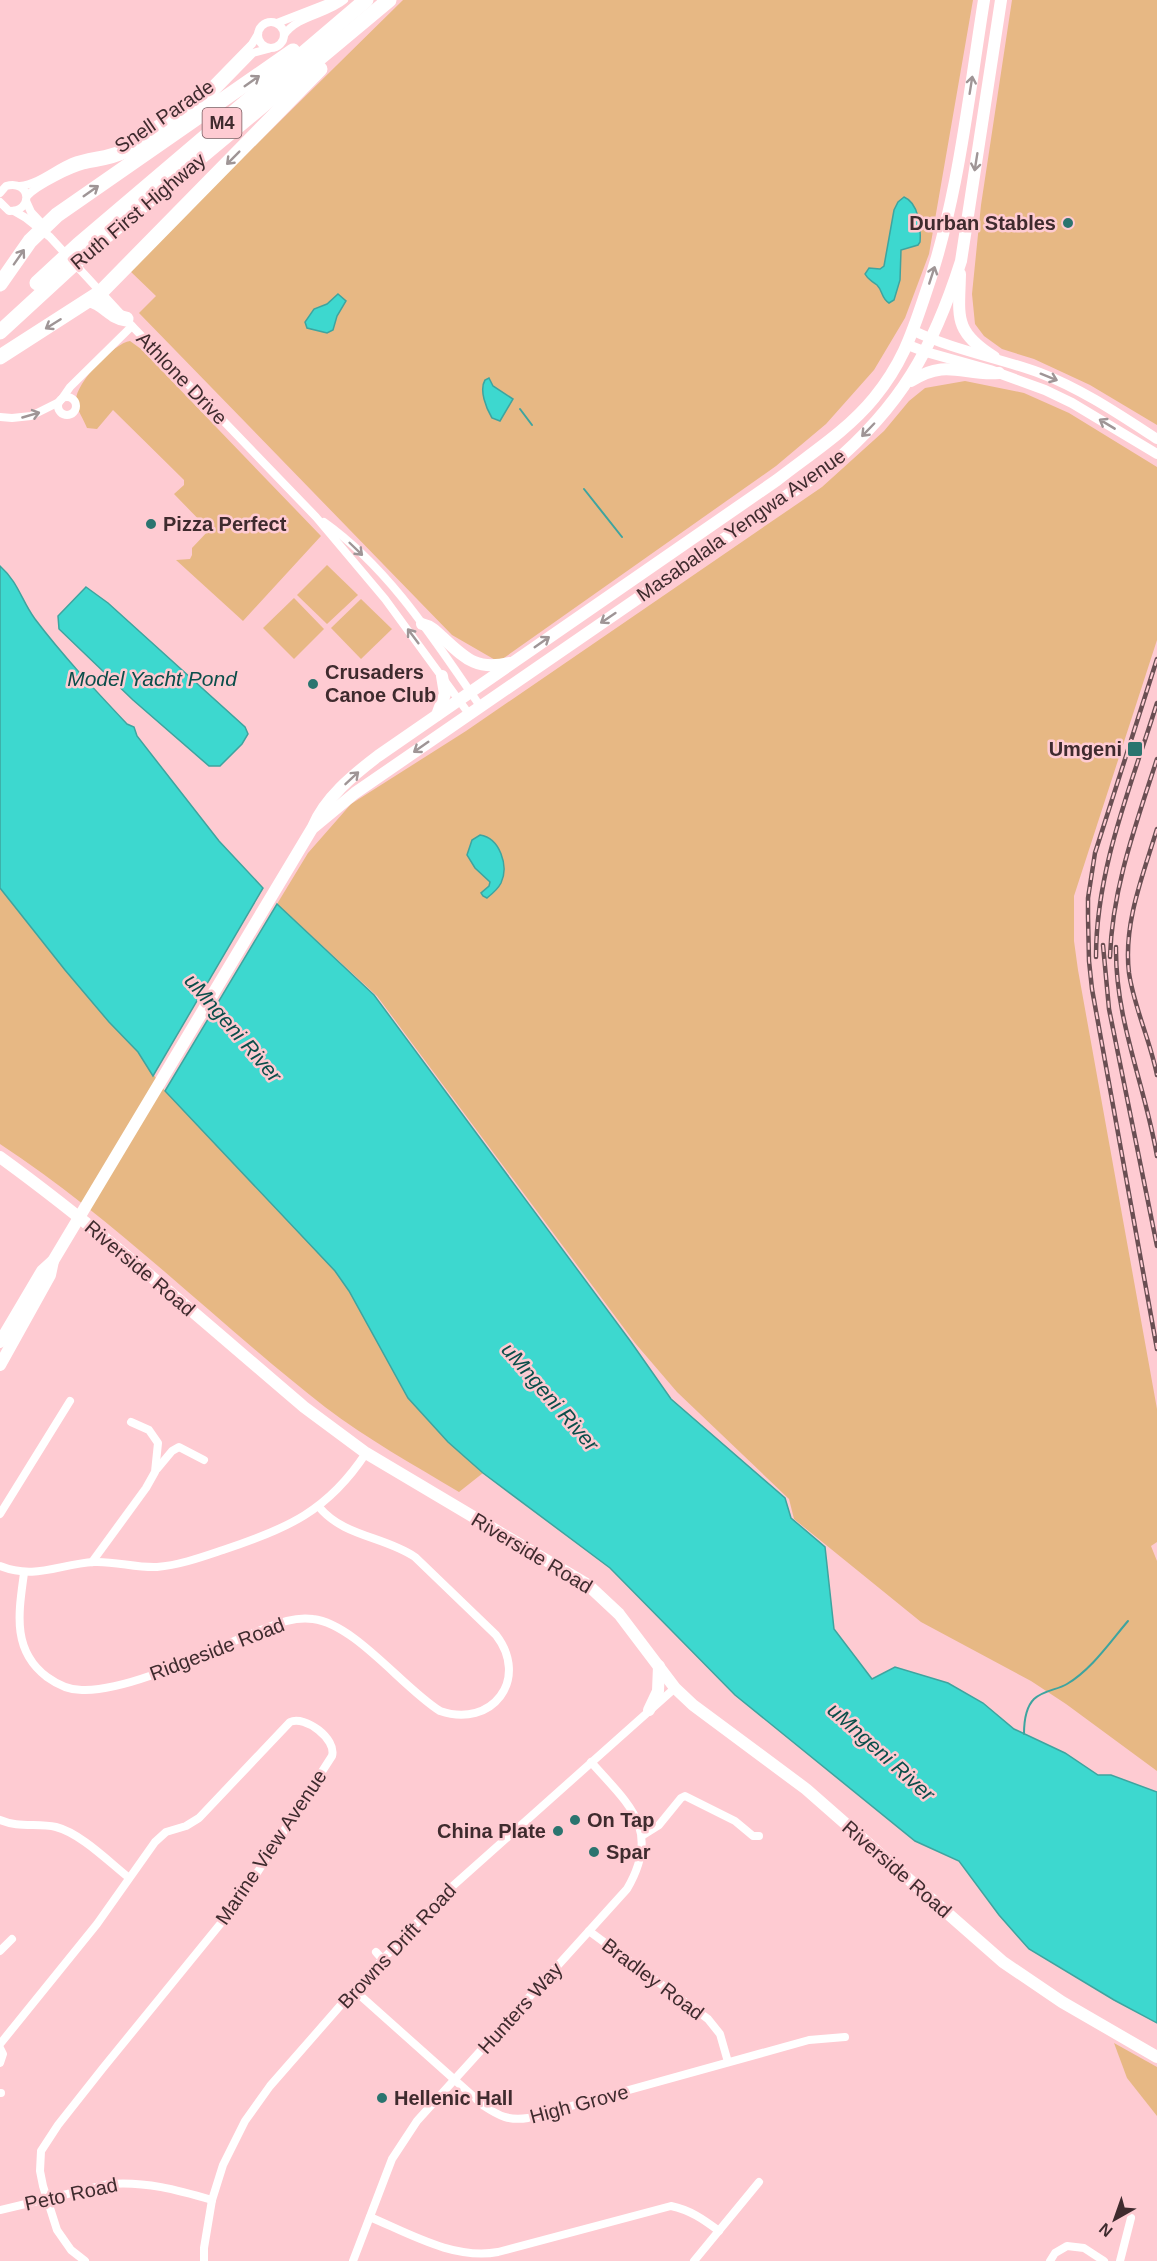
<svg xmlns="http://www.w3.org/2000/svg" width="1157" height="2261" viewBox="0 0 1157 2261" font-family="Arial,sans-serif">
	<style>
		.green { fill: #e7b884 }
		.water { fill: #3dd8cf; stroke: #3ea49f; stroke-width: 1.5 }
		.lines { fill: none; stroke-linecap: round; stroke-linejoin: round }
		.stream { stroke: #3ea49f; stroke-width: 2 }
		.minor { stroke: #fff; stroke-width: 8 }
		.tertiary { stroke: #fff; stroke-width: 10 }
		.secondary { stroke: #fff; stroke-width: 12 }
		.motorway { stroke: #fff; stroke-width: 15 }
		.rail-casing { stroke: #6a4f53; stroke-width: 4.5 }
		.rail { stroke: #fecbd2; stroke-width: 2; stroke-dasharray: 7; stroke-linecap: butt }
		.oneway { stroke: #9f9596 }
		.poi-dot { fill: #2b746f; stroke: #fecbd2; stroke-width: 2 }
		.labels { text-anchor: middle; stroke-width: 5; stroke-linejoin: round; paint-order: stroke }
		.shield { fill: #fecbd2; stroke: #785b5f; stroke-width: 1.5 }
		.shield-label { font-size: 18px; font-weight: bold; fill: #3f2b2e }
		.street-label { font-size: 20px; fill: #3f2b2e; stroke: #fecbd2 }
		.poi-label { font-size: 20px; font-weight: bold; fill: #3f2b2e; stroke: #fecbd2; text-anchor: start }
		.water-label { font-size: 21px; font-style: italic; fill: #0b4e4a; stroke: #fecbd2 }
	</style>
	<rect width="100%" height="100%" fill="#fecbd2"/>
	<g class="green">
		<path d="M 403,0 L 973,0 L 929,254 L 905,318 L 874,370 L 826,424 L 776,466 L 501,660 L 497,661 L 452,635 L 139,313 L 156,296 L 129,270 Z"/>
		<path d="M 1012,0 L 1157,0 L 1157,425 L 1090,385 L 1034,359 L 1002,349 L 984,336 L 975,324 L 972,294 L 981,205 Z"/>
		<path d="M 130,341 L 141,349 L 321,536 L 243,621 L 176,560 L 190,559 L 192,555 L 192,548 L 209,530 L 174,494 L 184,485 L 184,480 L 113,410 L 97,429 L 87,428 C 84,420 77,410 76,402 C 74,384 114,343 130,341 Z"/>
		<path d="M 965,381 L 1024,393 L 1069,413 L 1157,467 L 1157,640 L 1074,896 L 1074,941 L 1078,970 L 1157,1409 L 1157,1542 L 1151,1546 L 1157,1561 L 1157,1771 L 1066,1704 L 1031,1681 L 921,1622 L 794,1519 L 789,1499 L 677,1392 L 635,1343 L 377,996 L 277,904 L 308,853 L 351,804 L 466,731 L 822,487 L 884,431 L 909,401 L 925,388 Z"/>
		<path d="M 327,565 L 358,595 L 327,624 L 297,595 Z"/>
		<path d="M 294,598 L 324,629 L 294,659 L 263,628 Z"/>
		<path d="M 361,599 L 392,629 L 361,659 L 331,628 Z"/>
		<path d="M 0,888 L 65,970 L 109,1022 L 138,1052 L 165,1091 L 335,1271 L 349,1291 L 408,1398 L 448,1442 L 483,1473 L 459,1492 C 414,1465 367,1439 325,1407 C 216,1322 115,1219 0,1144 Z"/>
		<path d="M 1114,2043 L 1157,2067 L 1157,2116 L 1127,2078 Z"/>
	</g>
	<g class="water">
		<path d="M 904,197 C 919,203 921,228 920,242 L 918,245 L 901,250 L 900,280 L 894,300 L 889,303 C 881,298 883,291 877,285 C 871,280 868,280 865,274 L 869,268 L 880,269 L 884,266 L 894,210 L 898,202 Z"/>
		<path d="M 338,294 L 346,301 L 337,316 L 333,330 L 327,333 L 307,328 L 305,322 L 314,309 L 327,304 Z"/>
		<path d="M 489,378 L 493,386 L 513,399 L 500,421 L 492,418 C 486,408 479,390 485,380 Z"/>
		<path d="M 0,566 C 19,583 21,600 35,619 C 63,656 95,690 127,724 L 134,727 L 137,736 L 219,841 L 263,888 L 153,1076 L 138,1052 L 109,1022 L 65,970 L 0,888 Z"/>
		<path d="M 86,587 L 108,603 L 245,727 L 248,734 L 242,744 L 220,766 L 209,766 L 133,700 L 59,629 L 58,616 Z"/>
		<path d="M 480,835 C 500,838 509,866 501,883 C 498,889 492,894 487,898 L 483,896 L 481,893 L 489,886 L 490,882 L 475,868 L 467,855 L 472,840 Z"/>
		<path d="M 277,904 L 374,995 L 631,1342 L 671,1399 L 785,1498 L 791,1518 L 825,1547 L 834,1629 L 872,1679 L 895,1667 L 948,1683 L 983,1703 L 1014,1729 L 1065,1753 L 1098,1775 L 1111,1775 L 1157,1792 L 1157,2023 L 1114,2000 L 1029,1949 L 999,1915 L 959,1861 L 915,1841 L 735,1695 L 610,1568 L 483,1473 L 448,1442 L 408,1398 L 349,1291 L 335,1271 L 165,1091 Z"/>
	</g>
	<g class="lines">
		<g class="stream">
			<path d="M 520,409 L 532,425"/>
			<path d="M 584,489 L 622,537"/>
			<path d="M 1024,1734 C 1024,1723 1026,1707 1034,1699 C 1044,1690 1057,1690 1067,1684 C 1092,1669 1110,1642 1128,1621"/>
		</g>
		<g class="minor">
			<circle cx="271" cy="35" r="13"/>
			<path d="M 277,23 L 336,0"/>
			<path d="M 284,35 C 298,15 326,15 344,0"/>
			<path d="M 20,186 C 39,184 55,169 72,162 C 89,155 107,156 123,148 L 209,88 L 252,44 L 258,34"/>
			<path d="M 0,193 L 6,186 C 31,179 34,212 9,211 L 0,202"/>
			<path d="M 27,196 C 37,185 70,169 85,165 C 99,162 113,161 126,154 L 212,95 L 253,53 L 268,49"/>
			<path d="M 26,201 L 31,212 L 45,227"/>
			<path d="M 14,211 L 26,218 L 50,237 L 132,326 L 316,517 L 385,599 L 469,714"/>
			<circle cx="67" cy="406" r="9"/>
			<path d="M 61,400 L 70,387 L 132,326"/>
			<path d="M 0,417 L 12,418 L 31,416 L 59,402"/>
			<path d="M 324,522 C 390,569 435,641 480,706"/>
			<path d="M 157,1469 L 172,1451 L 179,1447 L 204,1460"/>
			<path d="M 0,1514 L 70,1401"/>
			<path d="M 92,1562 L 146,1488 L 155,1472 L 158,1443 L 149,1430 L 131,1422"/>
			<path d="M 0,1566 C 35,1580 59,1564 94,1562 C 115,1561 136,1568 157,1567 C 180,1565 202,1557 223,1550 C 287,1529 328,1511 366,1453"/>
			<path d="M 24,1573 C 19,1611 11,1650 47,1677 C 58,1685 71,1691 85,1690 C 136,1689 208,1651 256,1632 C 274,1625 293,1616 313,1619 C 355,1624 403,1688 440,1711 C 492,1729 530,1679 496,1635 L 415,1557 C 384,1536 344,1537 319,1507"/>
			<path d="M 0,1820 C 18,1828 37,1823 56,1827 C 80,1833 108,1861 128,1877"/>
			<path d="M 643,1835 L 659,1825 L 681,1798 L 685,1796 L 735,1821 L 753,1836 L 759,1836"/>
			<path d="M 589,1931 L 708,2019 L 720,2034 L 728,2062"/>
			<path d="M 0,1951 L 12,1939"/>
			<path d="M 376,1952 L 383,1960"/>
			<path d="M 354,1990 L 484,2106 C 499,2116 509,2121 528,2118 L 809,2040 L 845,2037"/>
			<path d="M 0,2044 L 97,1924 L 155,1842 L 166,1832 L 186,1826 L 199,1818 L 290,1722 C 305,1715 337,1739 332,1756 L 239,1901 L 103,2068 L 58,2125 L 41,2151 L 40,2171 L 43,2186 L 57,2230 L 71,2250 L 85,2261"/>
			<path d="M 0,2048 L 3,2054 L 0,2063"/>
			<path d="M 0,2093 L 1,2093"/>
			<path d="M 0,2210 L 109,2184 C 145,2181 178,2190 212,2200"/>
			<path d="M 370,2217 C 410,2234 454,2260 498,2252 L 671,2206 C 690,2210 703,2219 719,2231"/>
			<path d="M 204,2261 L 204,2248 L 212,2200 L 223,2165 L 245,2121 L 270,2086 L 354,1990 L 446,1892 L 675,1688"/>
			<path d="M 353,2261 L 392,2159 L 417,2121 L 627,1889 C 662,1829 629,1805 591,1762"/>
			<path d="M 694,2261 L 759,2182"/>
			<path d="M 1050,2261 L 1055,2253 L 1067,2246 L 1084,2248 L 1104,2261"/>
			<path d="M 1120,2261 L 1131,2218"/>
		</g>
		<g class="tertiary">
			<path d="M 914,331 C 953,350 999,358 1040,373 C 1082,389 1120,415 1157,439"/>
			<path d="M 908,345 L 926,352 L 990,370 L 1045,390 L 1072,403 L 1157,454"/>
		</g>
		<g class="secondary">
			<path d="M 960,274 C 959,317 953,331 994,357"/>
			<path d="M 911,381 C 947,358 963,376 999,373"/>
			<path d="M 422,624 C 431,626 436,631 442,637 C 465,658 476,671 509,663"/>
			<path d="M 437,715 L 445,694 L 442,676"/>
			<path d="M 314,827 L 355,793 L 830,466 C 901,406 933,349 961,261 L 1001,0"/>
			<path d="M 0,1157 C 106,1234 204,1322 304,1407 L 366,1453 L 588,1585 L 619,1614 L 675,1688 L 693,1705 L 806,1789 L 1003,1962 L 1062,2002 L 1157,2057"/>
			<path d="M 0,1342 L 42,1271 L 53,1261 L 313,827 C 325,798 353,775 378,756 L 777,480 C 810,454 847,431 874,398 C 901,365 911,337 924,298 C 958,202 968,100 984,0"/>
			<path d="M 0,1365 L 50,1275 L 53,1261"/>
			<path d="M 649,1710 L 658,1691 L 659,1666"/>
		</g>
		<g class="motorway">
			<path d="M 37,283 L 78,245 L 366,0"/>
			<path d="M 0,284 L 30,241 L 57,215 L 293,51"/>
			<path d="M 90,300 C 104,303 112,318 126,319"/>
			<path d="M 0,332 L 87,252 L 389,0"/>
			<path d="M 0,357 L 101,292 L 320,69"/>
		</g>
		<g class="rail-casing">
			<g id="rail">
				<path d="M 1157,659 L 1095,853 L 1088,898 L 1088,917 L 1089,961 L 1092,989 L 1157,1349"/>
				<path d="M 1157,829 C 1143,875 1123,924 1129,973 C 1134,1007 1150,1040 1157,1075"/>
				<path d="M 1103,945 L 1109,1009 L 1157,1246"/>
				<path d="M 1116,947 C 1115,1020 1145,1085 1157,1156"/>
				<path d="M 1096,957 C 1096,869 1131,786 1157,703"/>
				<path d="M 1110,957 C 1112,889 1136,824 1157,759"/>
			</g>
		</g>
		<use href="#rail" class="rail"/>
	</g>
	<defs><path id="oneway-shaft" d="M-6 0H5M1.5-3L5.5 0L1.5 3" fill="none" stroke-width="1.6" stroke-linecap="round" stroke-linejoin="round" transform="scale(1.5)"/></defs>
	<g class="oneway">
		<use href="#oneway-shaft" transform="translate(252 81) rotate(-35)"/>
		<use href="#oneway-shaft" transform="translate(971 85) rotate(-81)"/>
		<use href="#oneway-shaft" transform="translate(233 158) rotate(135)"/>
		<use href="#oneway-shaft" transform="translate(976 162) rotate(99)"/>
		<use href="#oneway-shaft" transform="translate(91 191) rotate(-35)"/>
		<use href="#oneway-shaft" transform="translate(19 257) rotate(-55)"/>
		<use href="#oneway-shaft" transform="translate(932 275) rotate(-72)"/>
		<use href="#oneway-shaft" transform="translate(53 324) rotate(148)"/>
		<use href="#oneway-shaft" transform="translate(1049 377) rotate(22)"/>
		<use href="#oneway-shaft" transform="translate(31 415) rotate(-16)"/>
		<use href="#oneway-shaft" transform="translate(1107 424) rotate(-149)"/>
		<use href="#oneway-shaft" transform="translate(868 430) rotate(134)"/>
		<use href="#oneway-shaft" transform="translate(356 549) rotate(44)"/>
		<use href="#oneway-shaft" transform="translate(608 618) rotate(146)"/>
		<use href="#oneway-shaft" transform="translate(413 636) rotate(-127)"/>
		<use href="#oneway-shaft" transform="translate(542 642) rotate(-35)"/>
		<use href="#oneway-shaft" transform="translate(421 747) rotate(145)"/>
		<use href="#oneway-shaft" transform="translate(352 778) rotate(-43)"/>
	</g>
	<g class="poi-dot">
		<circle cx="1068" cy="223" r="6"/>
		<circle cx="151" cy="524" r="6"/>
		<circle cx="313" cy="684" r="6"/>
		<rect x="1127" y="741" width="16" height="16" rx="3"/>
		<circle cx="575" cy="1820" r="6"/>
		<circle cx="558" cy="1831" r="6"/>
		<circle cx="594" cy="1852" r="6"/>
		<circle cx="382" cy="2098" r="6"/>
	</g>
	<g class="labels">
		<rect class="shield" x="202.5" y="108" width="39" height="30" rx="4.5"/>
		<g class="shield-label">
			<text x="222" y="129">M4</text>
		</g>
		<g class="street-label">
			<text transform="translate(164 116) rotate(-34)" y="7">Snell Parade</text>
			<text transform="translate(138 211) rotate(-40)" y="7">Ruth First Highway</text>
			<text transform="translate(182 378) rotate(46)" y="7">Athlone Drive</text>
			<text transform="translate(741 525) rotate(-35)" y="7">Masabalala Yengwa Avenue</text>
			<text transform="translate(140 1268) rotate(40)" y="7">Riverside Road</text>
			<text transform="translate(532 1553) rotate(31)" y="7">Riverside Road</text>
			<text transform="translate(217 1649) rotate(-21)" y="7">Ridgeside Road</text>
			<text transform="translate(271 1847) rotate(-56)" y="7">Marine View Avenue</text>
			<text transform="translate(897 1869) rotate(41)" y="7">Riverside Road</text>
			<text transform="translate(397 1946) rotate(-47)" y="7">Browns Drift Road</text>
			<text transform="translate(653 1979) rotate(37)" y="7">Bradley Road</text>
			<text transform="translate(520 2008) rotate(-48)" y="7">Hunters Way</text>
			<text transform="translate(579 2104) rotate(-15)" y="7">High Grove</text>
			<text transform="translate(71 2194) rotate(-12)" y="7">Peto Road</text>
		</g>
		<g class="poi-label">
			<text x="1056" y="230" text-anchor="end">Durban Stables</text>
			<text x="163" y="531">Pizza Perfect</text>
			<text x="325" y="679">Crusaders<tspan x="325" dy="23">Canoe Club</tspan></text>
			<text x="1122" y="756" text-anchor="end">Umgeni</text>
			<text x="587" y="1827">On Tap</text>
			<text x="546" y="1838" text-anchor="end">China Plate</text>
			<text x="606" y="1859">Spar</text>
			<text x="394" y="2105">Hellenic Hall</text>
		</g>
		<g class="water-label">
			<text x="152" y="686">Model Yacht Pond</text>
			<text transform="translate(233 1028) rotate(49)" y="7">uMngeni River</text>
			<text transform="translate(550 1397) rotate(49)" y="7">uMngeni River</text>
			<text transform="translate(881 1752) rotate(42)" y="7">uMngeni River</text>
		</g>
	</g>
	<g transform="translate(1115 2219) rotate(220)" stroke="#fecbd2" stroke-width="4.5" paint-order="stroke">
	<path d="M0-4.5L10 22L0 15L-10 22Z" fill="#3f2b2e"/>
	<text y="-9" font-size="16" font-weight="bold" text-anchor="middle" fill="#3f2b2e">N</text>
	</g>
</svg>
